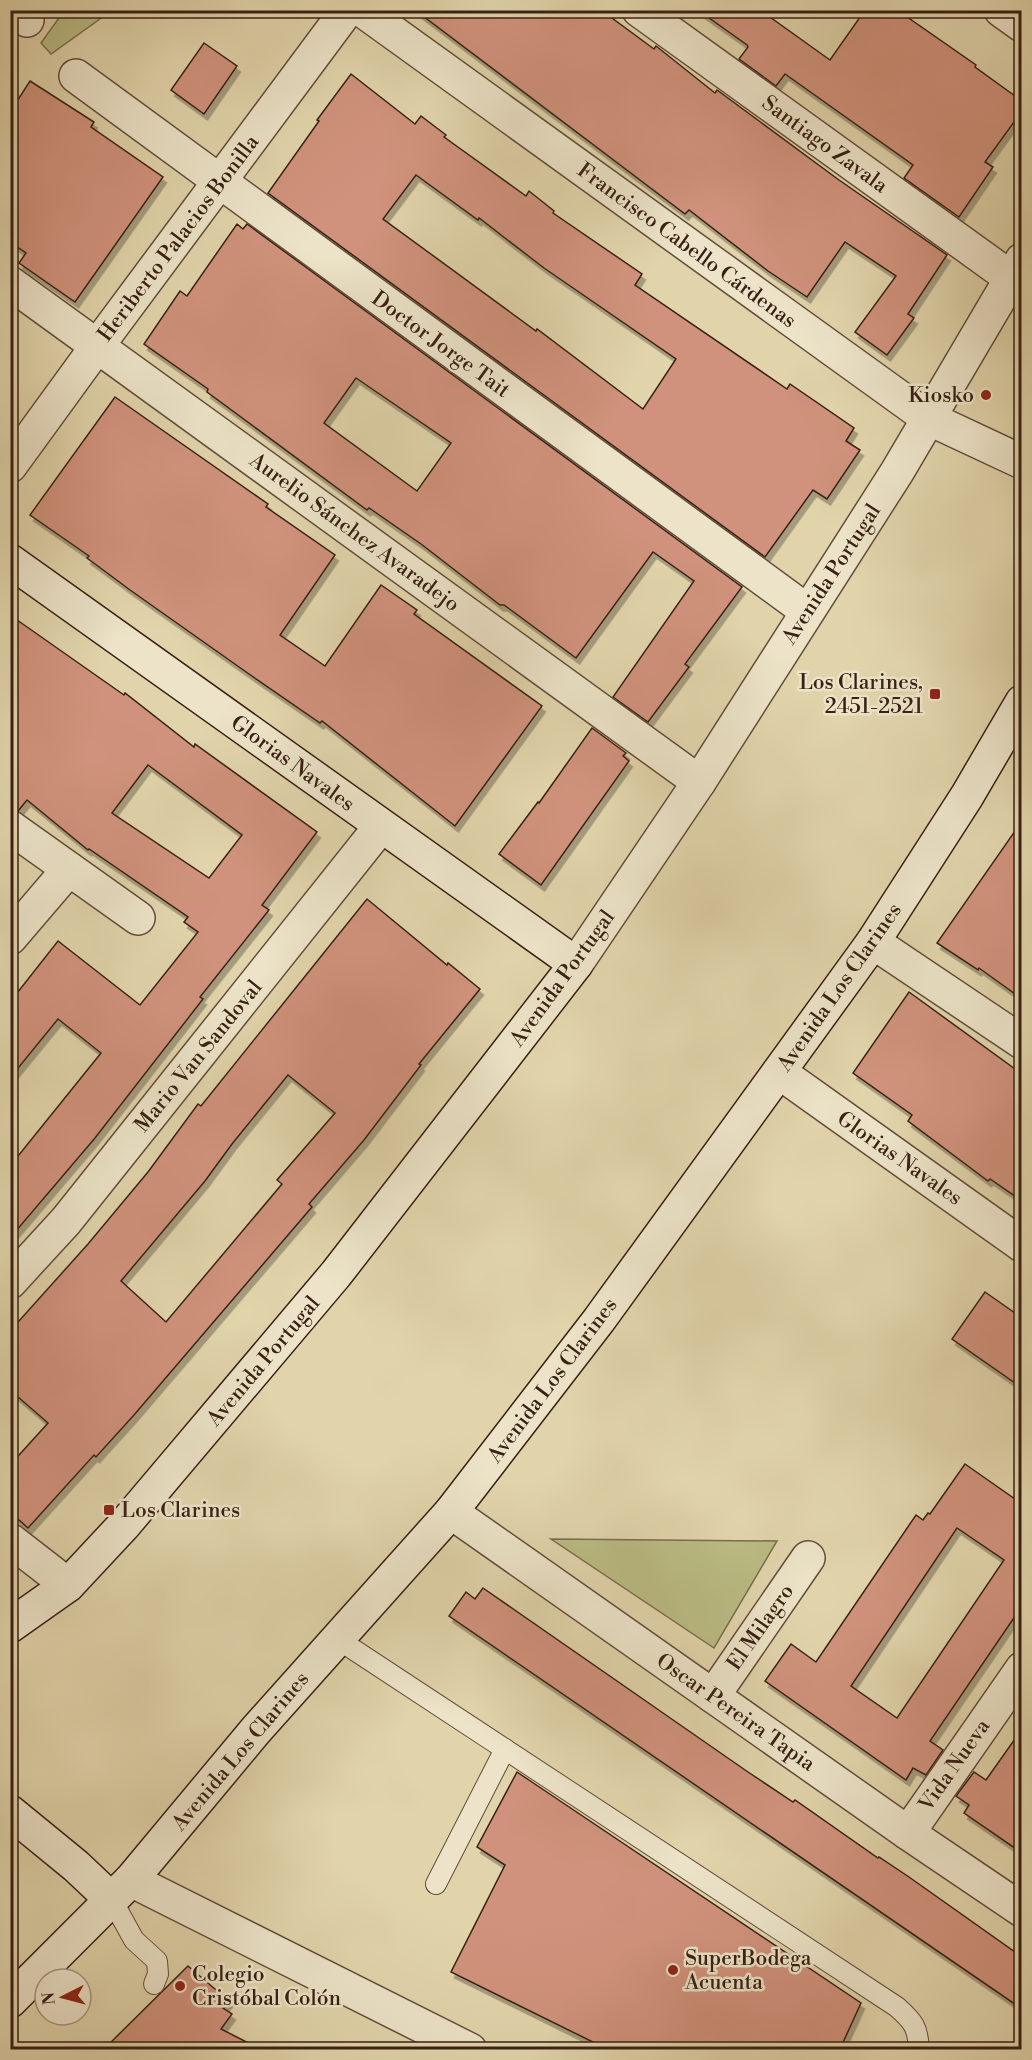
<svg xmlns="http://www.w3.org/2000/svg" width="1032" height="2060" viewBox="0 0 1032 2060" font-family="'Libre Bodoni',serif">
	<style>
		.green { fill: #babb84; stroke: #796e4c; stroke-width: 1.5 }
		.building { fill: #d0927b; stroke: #382014; stroke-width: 1.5; fill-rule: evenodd; filter: url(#shadow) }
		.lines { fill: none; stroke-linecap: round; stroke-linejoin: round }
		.lane-casing { stroke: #624d3a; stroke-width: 22 }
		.street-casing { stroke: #624d3a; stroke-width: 36 }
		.secondary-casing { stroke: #382014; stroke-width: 36 }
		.lane { stroke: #ece3c8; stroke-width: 20 }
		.street { stroke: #ece3c8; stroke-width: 33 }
		.secondary { stroke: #ece3c8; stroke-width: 33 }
		.poi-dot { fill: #8f2418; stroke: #ece3c8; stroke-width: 2 }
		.labels { text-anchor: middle; stroke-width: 5; stroke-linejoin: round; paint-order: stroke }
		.street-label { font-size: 21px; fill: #382014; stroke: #ece3c8 }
		.poi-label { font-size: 21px; fill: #382014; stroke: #ece3c8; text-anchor: start }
	</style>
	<defs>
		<filter id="shadow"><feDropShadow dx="3.5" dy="6" stdDeviation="0" flood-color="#0004"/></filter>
	</defs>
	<rect width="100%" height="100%" fill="#e1d4ab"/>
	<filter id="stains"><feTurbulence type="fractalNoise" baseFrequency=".00333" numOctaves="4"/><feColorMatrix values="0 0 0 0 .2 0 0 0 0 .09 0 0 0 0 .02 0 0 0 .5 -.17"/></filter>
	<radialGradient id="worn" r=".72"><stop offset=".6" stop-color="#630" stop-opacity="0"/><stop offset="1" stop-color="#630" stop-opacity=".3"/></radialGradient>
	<g class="green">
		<path d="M 48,11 L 111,11 L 51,54 L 41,43 L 59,18 Z"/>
		<path d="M 551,1539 L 777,1541 L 714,1648 Z"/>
	</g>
	<g class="building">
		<path d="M 415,10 L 601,10 L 654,49 L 656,46 L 715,93 L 717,90 L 839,180 L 947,255 L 908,314 L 914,318 L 887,355 L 855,332 L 896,276 L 845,242 L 807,297 L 768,271 L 689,210 L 685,214 Z"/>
		<path d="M 698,10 L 760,10 L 830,60 L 865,10 L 897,10 L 976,65 L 975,67 L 1022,101 L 1022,111 L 985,162 L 993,167 L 959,217 L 904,178 L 913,165 L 785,74 L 776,86 L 739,59 L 748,47 L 747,45 Z"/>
		<path d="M 204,43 L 237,66 L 204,114 L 171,90 Z"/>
		<path d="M 351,74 L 415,124 L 421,116 L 446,135 L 444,137 L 526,196 L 529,191 L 554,211 L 553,213 L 642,274 L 635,285 L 787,389 L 790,384 L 854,428 L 846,441 L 860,450 L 827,499 L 813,490 L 765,557 L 268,193 L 319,121 L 317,120 ZM 416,175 L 478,220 L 479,218 L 544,268 L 676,359 L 643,409 L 537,329 L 536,331 L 383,219 Z"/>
		<path d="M 30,81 L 94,122 L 91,127 L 163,177 L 75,302 L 19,263 L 26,253 L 10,242 L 10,112 Z"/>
		<path d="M 237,224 L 243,229 L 247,224 L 742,587 L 685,664 L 689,667 L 648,722 L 613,697 L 694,581 L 653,552 L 576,658 L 504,605 L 500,605 L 421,544 L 369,508 L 367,510 L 207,392 L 208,389 L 144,344 L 180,291 L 187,296 ZM 356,378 L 451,443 L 417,491 L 324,423 Z"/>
		<path d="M 115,397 L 268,504 L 266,507 L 335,555 L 280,635 L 325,666 L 381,585 L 417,610 L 414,614 L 542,706 L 455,826 L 322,721 L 320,723 L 249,674 L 130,590 L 87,558 L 89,556 L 30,515 Z"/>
		<path d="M 10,615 L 124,695 L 125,693 L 194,747 L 195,744 L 317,832 L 262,905 L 269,910 L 200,997 L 203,999 L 95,1138 L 10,1238 L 10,1166 L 101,1053 L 58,1019 L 10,1078 L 10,1002 L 58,941 L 140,1005 L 198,932 L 184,922 L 188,917 L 89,849 L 88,850 L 27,800 L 18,811 L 10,808 ZM 148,765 L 242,835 L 209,878 L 112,813 Z"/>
		<path d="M 592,728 L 626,753 L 623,756 L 629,761 L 541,885 L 499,854 L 538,802 L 539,803 Z"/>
		<path d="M 1022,821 L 1022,999 L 979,968 L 978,970 L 937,943 Z"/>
		<path d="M 367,899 L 447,965 L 448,963 L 480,989 L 419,1064 L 421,1065 L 364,1140 L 309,1204 L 312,1207 L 134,1415 L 96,1457 L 94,1455 L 28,1528 L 10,1512 L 10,1465 L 48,1423 L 10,1390 L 10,1331 L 88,1244 L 148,1172 L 198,1104 L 201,1106 ZM 288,1075 L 335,1113 L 277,1180 L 282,1184 L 166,1322 L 121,1281 L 205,1181 L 232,1144 Z"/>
		<path d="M 909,992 L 1022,1074 L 1022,1201 L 990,1179 L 988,1181 L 908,1121 L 912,1115 L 853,1073 Z"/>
		<path d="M 985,1292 L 1022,1318 L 1022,1388 L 952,1339 Z"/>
		<path d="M 965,1464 L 1022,1504 L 1022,1606 L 930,1741 L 943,1750 L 926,1775 L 913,1768 L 906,1780 L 765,1681 L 791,1644 L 816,1662 L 916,1515 L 923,1520 L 928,1513 L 930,1514 ZM 957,1528 L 1004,1560 L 897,1718 L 851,1686 Z"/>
		<path d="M 483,1588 L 748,1772 L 793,1802 L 795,1800 L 878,1858 L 879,1857 L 909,1877 L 1022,1957 L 1022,2009 L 449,1616 L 466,1592 L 475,1599 Z"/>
		<path d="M 1022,1729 L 1022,1853 L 964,1813 L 969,1805 L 956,1796 L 974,1772 L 986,1780 Z"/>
		<path d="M 517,1772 L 861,2003 L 840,2049 L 607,2049 L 451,1972 L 505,1865 L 477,1847 Z"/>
		<path d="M 188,1966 L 229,2001 L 223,2008 L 232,2014 L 221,2029 L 260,2049 L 104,2049 Z"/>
	</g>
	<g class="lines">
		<g class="lane-casing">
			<g id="lane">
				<path d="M 336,1638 L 897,2007 C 913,2021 918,2027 919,2050"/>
				<path d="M 436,1884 L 505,1749"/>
				<path d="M 112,1900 L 134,1940 L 157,1961 L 158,1974 L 154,1984"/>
			</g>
		</g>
		<g class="street-casing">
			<g id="street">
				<path d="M 12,10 L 27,20"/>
				<path d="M 362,10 L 928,418 L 1022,462"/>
				<path d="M 639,10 L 1011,278"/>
				<path d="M 1001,10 L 1022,25"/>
				<path d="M 76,76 L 807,611"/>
				<path d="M 10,283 L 699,782"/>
				<path d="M 10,466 L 98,345 L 347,10"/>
				<path d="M 10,827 L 138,918"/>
				<path d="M 10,938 L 69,869"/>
				<path d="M 873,942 L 1022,1042"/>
				<path d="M 576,964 L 699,782 L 897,472 L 1022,260"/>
				<path d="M 779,1072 L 1022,1245"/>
				<path d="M 10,1282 L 66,1221 L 381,826"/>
				<path d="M 451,1512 L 908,1833 L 1022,1910"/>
				<path d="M 10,1540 L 68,1585"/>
				<path d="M 713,1696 L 808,1558"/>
				<path d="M 908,1833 L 1022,1669"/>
				<path d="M 131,1880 L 470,2050"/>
			</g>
		</g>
		<g class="secondary-casing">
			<g id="secondary">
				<path d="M 10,561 L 576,964 L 336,1274 L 124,1525 L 68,1585 L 10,1626"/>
				<path d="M 10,1812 L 76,1866 L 112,1900"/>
				<path d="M 10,2001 L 131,1880 L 256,1730 L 451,1512 L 599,1320 L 873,942 L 967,796 L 1022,702"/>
			</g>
		</g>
		<use href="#lane" class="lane"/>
		<use href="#street" class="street"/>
		<use href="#secondary" class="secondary"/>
	</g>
	<g class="poi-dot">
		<circle cx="986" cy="395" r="6"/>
		<rect x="929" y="688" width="12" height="12" rx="3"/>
		<rect x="103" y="1504" width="12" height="12" rx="3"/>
		<circle cx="673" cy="1970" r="6"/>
		<circle cx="180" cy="1986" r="6"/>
	</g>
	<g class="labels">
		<g class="street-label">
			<text transform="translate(825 144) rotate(36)" y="7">Santiago Zavala</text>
			<text transform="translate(178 238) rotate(-53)" y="7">Heriberto Palacios Bonilla</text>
			<text transform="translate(687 245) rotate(36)" y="7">Francisco Cabello Cárdenas</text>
			<text transform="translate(441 344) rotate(36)" y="7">Doctor Jorge Tait</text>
			<text transform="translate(355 532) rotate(36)" y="7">Aurelio Sánchez Avaradejo</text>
			<text transform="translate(831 574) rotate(-57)" y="7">Avenida Portugal</text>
			<text transform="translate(293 763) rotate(36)" y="7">Glorias Navales</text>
			<text transform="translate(562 978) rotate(-54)" y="7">Avenida Portugal</text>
			<text transform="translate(839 987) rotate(-55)" y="7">Avenida Los Clarines</text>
			<text transform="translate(198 1056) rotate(-51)" y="7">Mario Van Sandoval</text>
			<text transform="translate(900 1158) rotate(35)" y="7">Glorias Navales</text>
			<text transform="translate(263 1361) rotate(-50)" y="7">Avenida Portugal</text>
			<text transform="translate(552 1380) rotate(-53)" y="7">Avenida Los Clarines</text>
			<text transform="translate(760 1627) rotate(-55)" y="7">El Milagro</text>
			<text transform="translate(736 1712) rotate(35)" y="7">Oscar Pereira Tapia</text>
			<text transform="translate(240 1751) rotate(-50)" y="7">Avenida Los Clarines</text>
			<text transform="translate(954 1765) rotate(-55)" y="7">Vida Nueva</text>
		</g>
		<g class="poi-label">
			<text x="974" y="402" text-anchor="end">Kiosko</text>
			<text x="923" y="689" text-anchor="end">Los Clarines,<tspan x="923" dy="24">2451-2521</tspan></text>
			<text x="121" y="1517">Los Clarines</text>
			<text x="685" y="1965">SuperBodega<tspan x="685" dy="24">Acuenta</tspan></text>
			<text x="192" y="1981">Colegio<tspan x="192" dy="24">Cristóbal Colón</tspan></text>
		</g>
	</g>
	<rect width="1032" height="2060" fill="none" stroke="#e1d4ab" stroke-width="36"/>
	<rect x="12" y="12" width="1008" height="2036" fill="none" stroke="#382014" stroke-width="3"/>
	<rect x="18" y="18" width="996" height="2024" fill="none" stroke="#382014" stroke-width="1.5"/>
	<g transform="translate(63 1997) rotate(264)"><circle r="28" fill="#ece3c8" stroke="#a49580" stroke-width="1.5"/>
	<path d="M0-4.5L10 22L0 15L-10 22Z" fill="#8f2418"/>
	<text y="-9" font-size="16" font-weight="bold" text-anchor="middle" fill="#382014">N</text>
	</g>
	<rect width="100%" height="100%" filter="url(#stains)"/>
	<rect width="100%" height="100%" fill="url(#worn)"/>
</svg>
